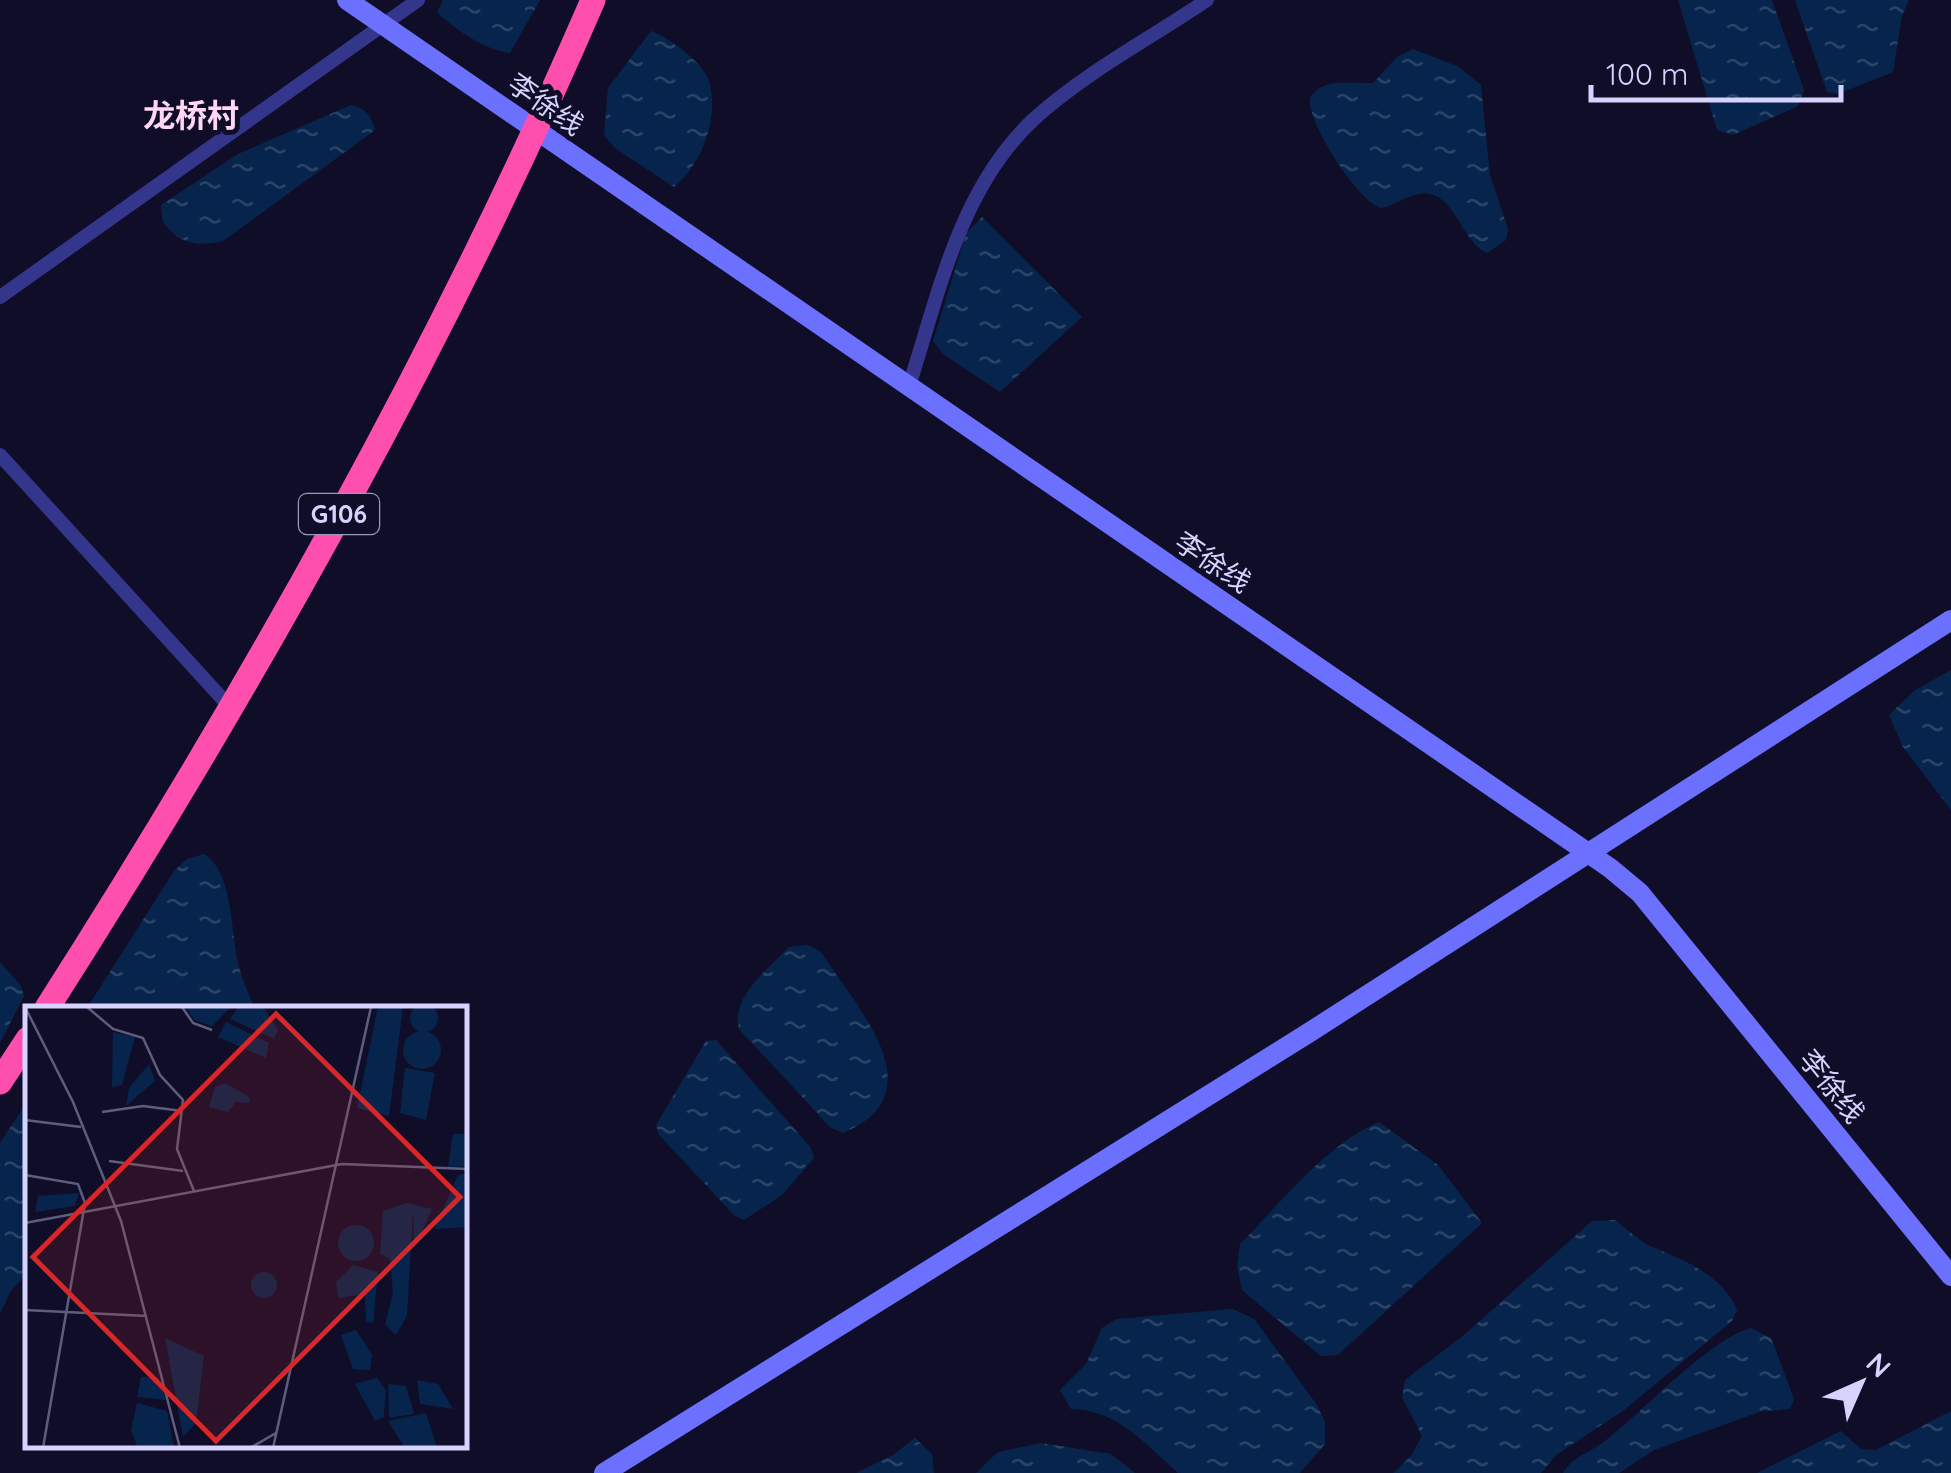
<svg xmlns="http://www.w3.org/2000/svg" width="1951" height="1473" viewBox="0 0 1951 1473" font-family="Quicksand,'Noto Sans SC',sans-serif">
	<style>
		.water { fill: url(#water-ripples) }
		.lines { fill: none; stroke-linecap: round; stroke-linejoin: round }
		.street { stroke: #34368b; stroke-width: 14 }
		.secondary { stroke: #6b70ff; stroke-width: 20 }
		.highway { stroke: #ff4fae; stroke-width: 25 }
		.labels { text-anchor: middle; stroke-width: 10; stroke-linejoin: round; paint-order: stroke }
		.shield { fill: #100d28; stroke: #9b98be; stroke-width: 2.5 }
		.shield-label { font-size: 25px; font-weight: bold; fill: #d6d4ff }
		.street-label { font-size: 28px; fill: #d6d4ff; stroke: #100d28 }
		.quarter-label { font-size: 32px; font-weight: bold; fill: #ffd6f3; stroke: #100d28 }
		.inset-road { fill: none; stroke: #5f5d7e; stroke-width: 2.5 }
		.view { fill: #d62828; fill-opacity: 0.15; stroke: #d62828; stroke-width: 5 }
		.inset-edge { fill: none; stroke: #d6d4ff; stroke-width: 5 }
	</style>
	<defs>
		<pattern id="water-ripples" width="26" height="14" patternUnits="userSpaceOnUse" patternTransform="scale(2.5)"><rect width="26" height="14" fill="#07254c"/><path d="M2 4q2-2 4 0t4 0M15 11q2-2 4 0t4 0" fill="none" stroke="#2a4467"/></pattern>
	</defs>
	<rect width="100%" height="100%" fill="#100d28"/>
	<g class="water">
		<path d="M 443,0 L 540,0 L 510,53 C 484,50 455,29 437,12 Z"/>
		<path d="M 1678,0 L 1772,0 L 1804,90 L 1798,106 L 1733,135 L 1717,130 Z"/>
		<path d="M 1795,0 L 1909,0 L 1902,15 L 1893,72 L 1838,94 L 1827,92 Z"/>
		<path d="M 651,31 C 668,37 704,63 709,81 C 720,116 702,165 674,187 L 615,148 L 604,135 L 608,88 Z"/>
		<path d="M 1413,49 L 1459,67 L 1481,85 L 1490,175 L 1508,229 L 1506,240 L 1487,253 C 1459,240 1455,188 1419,194 C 1406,196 1395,205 1382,208 C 1360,205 1306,121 1310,98 C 1324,76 1351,84 1373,83 L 1397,57 Z"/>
		<path d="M 351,105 C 364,107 371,116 375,129 L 371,133 L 223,241 C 196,247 180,244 163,222 L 161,205 L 238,154 Z"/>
		<path d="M 982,217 L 1082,317 L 1000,392 L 943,354 L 933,341 L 966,234 Z"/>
		<path d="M 1951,670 L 1951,810 L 1903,747 L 1889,715 L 1914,691 Z"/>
		<path d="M 204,854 C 235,873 230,938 240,970 C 243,983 250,995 254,1008 L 87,1008 L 174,871 L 187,859 Z"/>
		<path d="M 808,945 L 821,952 C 856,1007 939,1093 843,1133 L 830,1127 L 739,1029 C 730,997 769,969 789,947 Z"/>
		<path d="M 0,962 L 21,986 L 24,996 L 0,1043 Z"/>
		<path d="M 716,1040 L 811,1148 L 814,1158 L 782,1195 L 744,1220 L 735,1216 L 659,1135 L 656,1125 L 706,1041 Z"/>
		<path d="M 27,1102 L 27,1273 L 10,1292 L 0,1314 L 0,1143 Z"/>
		<path d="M 1379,1122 L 1438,1165 L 1482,1223 L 1338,1355 L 1321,1356 L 1242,1290 L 1237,1266 L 1240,1244 C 1281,1203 1325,1145 1379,1122 Z"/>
		<path d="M 1615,1220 C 1627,1229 1641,1243 1655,1248 C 1686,1261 1723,1276 1737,1310 L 1732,1321 L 1624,1410 L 1556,1455 L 1541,1473 L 1393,1473 L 1411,1456 L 1422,1436 L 1402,1397 L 1405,1380 L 1464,1335 L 1592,1221 Z"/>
		<path d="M 1233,1309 L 1254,1319 L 1317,1405 L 1325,1422 L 1325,1444 L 1300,1473 L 1178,1473 C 1146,1444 1116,1409 1071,1409 L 1060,1390 L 1086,1364 L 1102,1328 L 1117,1319 Z"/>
		<path d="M 1751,1328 L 1771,1338 L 1794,1399 L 1790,1409 L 1762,1411 L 1654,1450 L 1619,1473 L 1563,1473 C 1574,1455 1590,1453 1605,1441 C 1644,1411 1708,1340 1751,1328 Z"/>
		<path d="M 1951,1411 L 1951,1473 L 1757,1473 L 1841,1431 L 1861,1449 L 1876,1450 Z"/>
		<path d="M 915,1438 L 932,1454 L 934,1473 L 856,1473 L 893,1455 Z"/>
		<path d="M 1041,1443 L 1111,1454 L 1135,1473 L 976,1473 L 998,1452 Z"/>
	</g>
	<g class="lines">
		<g class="street">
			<path d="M 0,297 L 418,0"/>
			<path d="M 909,386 C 939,293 960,187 1035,118 C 1086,72 1151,38 1207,0"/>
			<path d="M 0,455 L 229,706"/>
		</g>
		<g class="secondary">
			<path d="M 347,0 L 1610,868 L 1640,893 L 1951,1276"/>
			<path d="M 604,1473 L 1310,1032 L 1951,620"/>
		</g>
		<g class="highway">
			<path d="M 47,1008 C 252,687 442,350 593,0"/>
			<path d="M 0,1082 L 28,1039"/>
		</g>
	</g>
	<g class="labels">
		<rect class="shield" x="299" y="494" width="80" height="40" rx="8"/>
		<g class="shield-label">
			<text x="339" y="523">G106</text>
		</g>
		<g class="street-label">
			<text transform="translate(546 104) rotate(35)" y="10">李徐线</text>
			<text transform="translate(1213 562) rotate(34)" y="10">李徐线</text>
			<text transform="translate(1832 1086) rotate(51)" y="10">李徐线</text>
		</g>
		<g class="quarter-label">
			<text x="191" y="127">龙桥村</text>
		</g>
	</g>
	<g transform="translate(25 1006)">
		<rect width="442" height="442" fill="#100d28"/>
		<path d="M385 12a14 14 0 1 1 28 0a14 14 0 1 1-28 0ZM 161,1 L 206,1 L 187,20 L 169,14 ZM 213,1 L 239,1 L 253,24 L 249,33 L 205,13 ZM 353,1 L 378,1 L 364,110 L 332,102 ZM 201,16 L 244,37 L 241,52 L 193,31 ZM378 44a19 19 0 1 1 38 0a19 19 0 1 1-38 0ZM 88,26 L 110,31 L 97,79 L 87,81 ZM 124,58 L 130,75 L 101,100 L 104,82 ZM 380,62 L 410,67 L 401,114 L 375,107 ZM 201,77 L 224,91 L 225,97 L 211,96 L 203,106 L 184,101 L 190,81 ZM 428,128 L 442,128 L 442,160 L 423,161 ZM 442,167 L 442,221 L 409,223 L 433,169 ZM 54,187 L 50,200 L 10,206 L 13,190 ZM 382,197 L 407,203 L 389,243 L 388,206 L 382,310 L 371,329 L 360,319 L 368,287 L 365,253 L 355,248 L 358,205 ZM313 237a18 18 0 1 1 36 0a18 18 0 1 1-36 0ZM 328,259 L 353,266 L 348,317 L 341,315 L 340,288 L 313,292 L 311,276 ZM226 279a13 13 0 1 1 26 0a13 13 0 1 1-26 0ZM 331,324 L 347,349 L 345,364 L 328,363 L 316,329 ZM 140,332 L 179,350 L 171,417 L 158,431 ZM 116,371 L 133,371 L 141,394 L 112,391 ZM 352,372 L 361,384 L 359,411 L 350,415 L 330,378 ZM 392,374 L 413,378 L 428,403 L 395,398 ZM 363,378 L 381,380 L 389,408 L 364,412 ZM 112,397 L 142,405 L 149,442 L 113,442 L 106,424 ZM 401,407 L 412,442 L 380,442 L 363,415 Z" fill="#07254c"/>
		<path class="inset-road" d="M 0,1 L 48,96 L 96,215 L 155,442M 62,1 L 88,23 L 118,32 L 135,69 L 158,94 L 152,143 L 169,185M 157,1 L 168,17 L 187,24M 77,106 L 118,100 L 157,105M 0,114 L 56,121M 84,155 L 158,165M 0,169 L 53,178 L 60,197 L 18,442M 0,217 L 317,158 L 443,163M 0,304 L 122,310M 225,442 L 251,427M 248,442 L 346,1"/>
		<path class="view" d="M 251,8 L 435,191 L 191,435 L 8,251 Z"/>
		<rect width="442" height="442" class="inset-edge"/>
	</g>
	<g transform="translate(1861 1383) rotate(45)" stroke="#100d28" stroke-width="8" paint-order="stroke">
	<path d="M0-8L18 38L0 25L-18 38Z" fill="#d6d4ff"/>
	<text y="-15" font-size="28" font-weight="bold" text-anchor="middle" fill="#d6d4ff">N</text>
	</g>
	<path d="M1591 85v15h250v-15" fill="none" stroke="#d6d4ff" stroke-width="5"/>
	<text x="1606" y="85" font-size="30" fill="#d6d4ff" stroke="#100d28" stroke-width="8" paint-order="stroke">100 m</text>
</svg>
